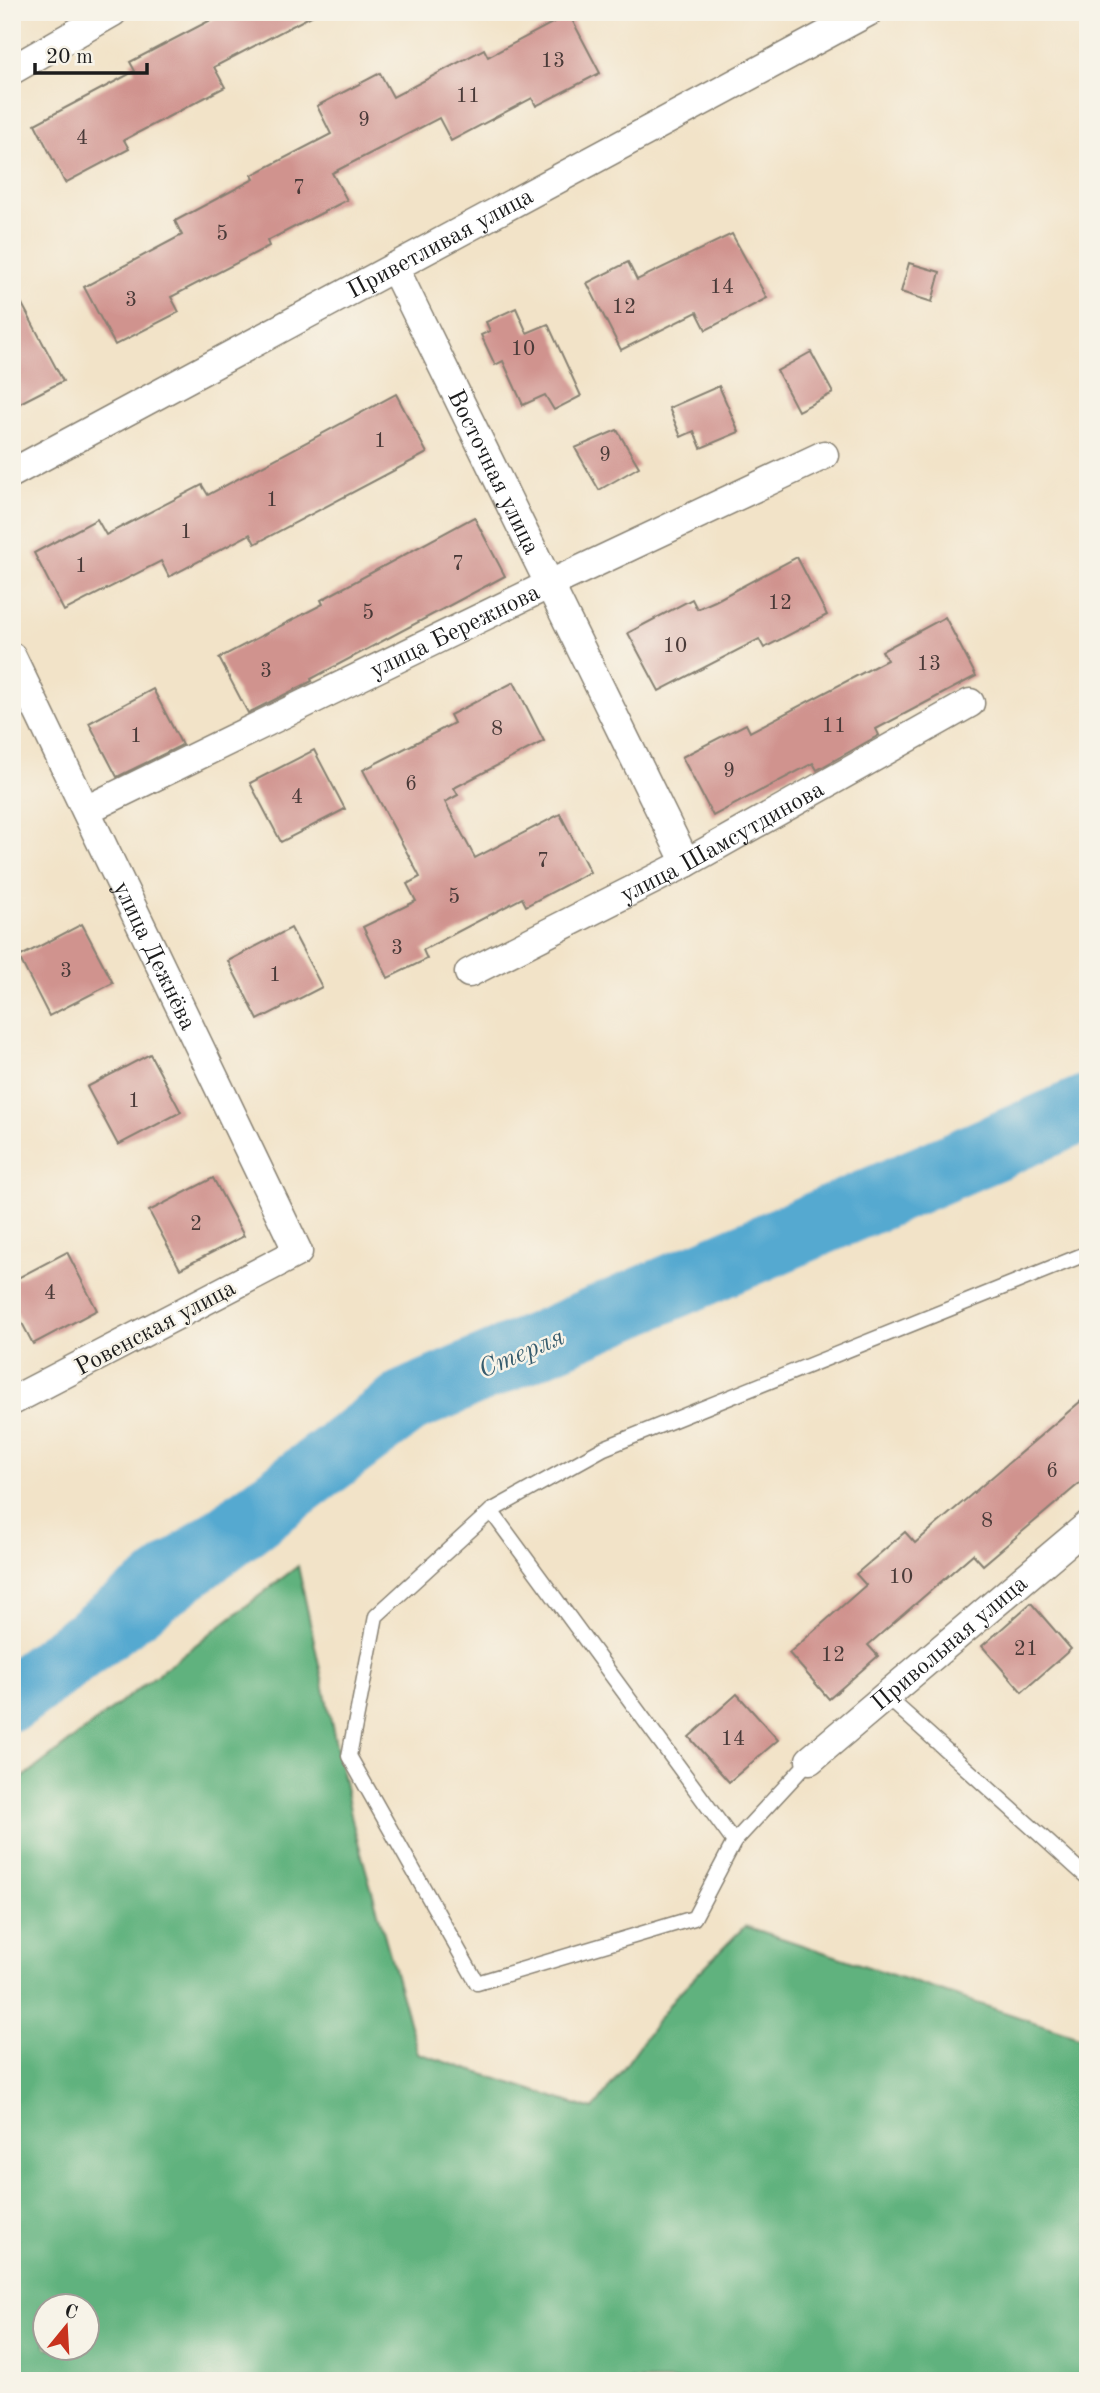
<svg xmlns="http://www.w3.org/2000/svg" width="1100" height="2393" viewBox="0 0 1100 2393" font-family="'Old Standard TT',serif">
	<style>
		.forest { fill: #60b27e; stroke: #3e674d; stroke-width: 2; fill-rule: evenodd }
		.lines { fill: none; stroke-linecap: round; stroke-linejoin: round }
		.river { stroke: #54a9d0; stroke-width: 66 }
		.building { fill: #d0938e }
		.service-casing { stroke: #878072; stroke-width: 17 }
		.minor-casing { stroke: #878072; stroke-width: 31 }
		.service { stroke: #fff; stroke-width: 14 }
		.minor { stroke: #fff; stroke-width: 28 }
		.labels { text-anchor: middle; stroke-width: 5; stroke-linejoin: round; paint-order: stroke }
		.number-label { font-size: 21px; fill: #493a38 }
		.street-label { font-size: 24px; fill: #1c1c1c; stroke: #f7f3e8 }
		.water-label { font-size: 26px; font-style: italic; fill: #355b6d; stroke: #f7f3e8 }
	</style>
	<rect width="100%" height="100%" fill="#f7f3e8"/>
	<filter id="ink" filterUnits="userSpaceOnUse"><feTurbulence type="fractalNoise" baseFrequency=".0143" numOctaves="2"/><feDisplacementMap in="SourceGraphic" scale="14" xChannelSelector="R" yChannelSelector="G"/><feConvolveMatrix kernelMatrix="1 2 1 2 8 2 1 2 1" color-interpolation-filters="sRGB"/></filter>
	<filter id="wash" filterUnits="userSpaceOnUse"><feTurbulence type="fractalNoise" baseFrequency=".00686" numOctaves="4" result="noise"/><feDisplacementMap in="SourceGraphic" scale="28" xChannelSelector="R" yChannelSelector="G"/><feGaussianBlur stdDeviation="1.57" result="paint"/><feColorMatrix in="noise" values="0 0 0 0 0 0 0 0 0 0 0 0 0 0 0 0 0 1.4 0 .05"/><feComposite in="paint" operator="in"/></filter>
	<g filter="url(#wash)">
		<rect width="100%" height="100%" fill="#f2e3c8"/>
		<path class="forest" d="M 298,1566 L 353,1824 L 418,2053 L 593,2110 L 674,1998 L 745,1926 L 1088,2040 L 1088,2381 L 12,2381 L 12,1786 ZM 46,2306 L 88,2306 L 88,2348 L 46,2348 Z"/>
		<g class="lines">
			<path class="river" d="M 12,1698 L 408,1401 L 1088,1107"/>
		</g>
		<g id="blocks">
			<g class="building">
				<path d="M 226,12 L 319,12 L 214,67 L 225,87 L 124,140 L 129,149 L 65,183 L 35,124 L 135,71 L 130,62 Z"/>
				<path d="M 569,14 L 600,73 L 536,106 L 532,98 L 451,141 L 439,118 L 332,173 L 347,200 L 267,241 L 269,246 L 171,297 L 179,312 L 115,345 L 84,287 L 182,235 L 175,221 L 254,179 L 252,175 L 331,134 L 317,106 L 380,73 L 393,97 L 484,49 L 488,57 Z"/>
				<path d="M 732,234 L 767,298 L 706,330 L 697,312 L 621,350 L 587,283 L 628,262 L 637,280 Z"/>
				<path d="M 909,263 L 940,272 L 932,302 L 901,292 Z"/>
				<path d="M 12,285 L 63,381 L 12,407 Z"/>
				<path d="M 516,308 L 527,333 L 548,324 L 581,396 L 554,410 L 545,395 L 523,405 L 503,361 L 495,365 L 481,335 L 490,331 L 486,322 Z"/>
				<path d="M 811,352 L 833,393 L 798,411 L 777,371 Z"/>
				<path d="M 719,386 L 739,432 L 701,448 L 694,431 L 681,437 L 669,408 Z"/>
				<path d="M 396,394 L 427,453 L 255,544 L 250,534 L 169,577 L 161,561 L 64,611 L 34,553 L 97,519 L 106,535 L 202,485 L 208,495 Z"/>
				<path d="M 617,430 L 639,467 L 599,490 L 575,448 Z"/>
				<path d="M 474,517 L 505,576 L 311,679 L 312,681 L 248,713 L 219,658 L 323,604 L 321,600 Z"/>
				<path d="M 797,557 L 827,615 L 764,648 L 759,639 L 659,691 L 628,633 L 692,599 L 697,609 L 715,601 Z"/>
				<path d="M 945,617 L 976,676 L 876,729 L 879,735 L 817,770 L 813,763 L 713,816 L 682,757 L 746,724 L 750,732 L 887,660 L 882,651 Z"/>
				<path d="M 514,682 L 544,741 L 454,788 L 458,795 L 445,802 L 475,858 L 560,814 L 590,872 L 526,906 L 522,898 L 423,950 L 427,959 L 388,978 L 363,927 L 416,901 L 407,884 L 420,877 L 363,770 L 454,723 L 450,715 Z"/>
				<path d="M 153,689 L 182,745 L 117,777 L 89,723 Z"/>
				<path d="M 314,750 L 345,809 L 281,842 L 250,783 Z"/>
				<path d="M 82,924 L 113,983 L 49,1016 L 19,957 Z"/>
				<path d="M 291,928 L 322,987 L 258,1020 L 228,961 Z"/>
				<path d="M 150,1054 L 181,1112 L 118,1145 L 87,1087 Z"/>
				<path d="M 213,1178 L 244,1236 L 180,1269 L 149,1211 Z"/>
				<path d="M 67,1252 L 97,1310 L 33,1344 L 12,1304 L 12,1281 Z"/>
				<path d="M 1088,1395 L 1088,1476 L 983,1565 L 973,1554 L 868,1645 L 878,1656 L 829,1699 L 789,1653 L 866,1585 L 856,1574 L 905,1532 L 915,1543 Z"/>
				<path d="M 1031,1603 L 1071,1649 L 1022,1692 L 982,1646 Z"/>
				<path d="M 737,1694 L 778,1740 L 729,1782 L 689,1737 Z"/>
			</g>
		</g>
	</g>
	<g filter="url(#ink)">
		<use href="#blocks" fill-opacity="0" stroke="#878072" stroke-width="2"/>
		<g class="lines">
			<g class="service-casing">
				<g id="service">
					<path d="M 491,1511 L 734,1842"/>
					<path d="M 886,1696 L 1088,1878"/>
					<path d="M 810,1760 L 734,1842 L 694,1918 L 477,1983 L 349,1756 L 376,1616 L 491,1511 L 604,1448 L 1088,1253"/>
				</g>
			</g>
			<g class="minor-casing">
				<g id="minor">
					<path d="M 12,70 L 113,12"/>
					<path id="s1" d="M 394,267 L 686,863"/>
					<path id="s2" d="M 12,473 L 868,12"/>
					<path id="s3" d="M 12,657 L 298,1252 L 12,1401"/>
					<path id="s4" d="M 86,810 L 548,585 L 824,455"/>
					<path id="s5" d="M 469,973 L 686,863 L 970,703"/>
					<path id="s6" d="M 810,1760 L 1088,1525"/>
				</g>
			</g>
			<use href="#service" class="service"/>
			<use href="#minor" class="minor"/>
		</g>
	</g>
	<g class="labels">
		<g class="number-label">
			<text x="553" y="67">13</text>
			<text x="468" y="102">11</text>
			<text x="364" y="126">9</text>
			<text x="82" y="144">4</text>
			<text x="299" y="194">7</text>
			<text x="222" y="240">5</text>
			<text x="722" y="293">14</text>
			<text x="131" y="306">3</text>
			<text x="624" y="313">12</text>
			<text x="523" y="355">10</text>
			<text x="380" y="447">1</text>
			<text x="605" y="461">9</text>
			<text x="272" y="506">1</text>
			<text x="186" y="538">1</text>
			<text x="458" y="570">7</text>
			<text x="81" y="572">1</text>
			<text x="780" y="609">12</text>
			<text x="368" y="619">5</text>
			<text x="675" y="652">10</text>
			<text x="929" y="670">13</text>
			<text x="266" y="677">3</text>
			<text x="834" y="732">11</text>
			<text x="497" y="735">8</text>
			<text x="136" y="742">1</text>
			<text x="729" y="777">9</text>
			<text x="411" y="790">6</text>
			<text x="297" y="803">4</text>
			<text x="543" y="867">7</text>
			<text x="454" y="903">5</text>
			<text x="397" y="954">3</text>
			<text x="66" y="977">3</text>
			<text x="275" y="981">1</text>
			<text x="134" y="1107">1</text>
			<text x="196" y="1230">2</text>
			<text x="50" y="1299">4</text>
			<text x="1052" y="1477">6</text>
			<text x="987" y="1527">8</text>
			<text x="901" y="1583">10</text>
			<text x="1026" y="1655">21</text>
			<text x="833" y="1661">12</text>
			<text x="733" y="1745">14</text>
		</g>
		<g class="street-label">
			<text dy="8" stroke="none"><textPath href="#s2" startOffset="486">Приветливая улица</textPath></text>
			<text dy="8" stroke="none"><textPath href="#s1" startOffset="228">Восточная улица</textPath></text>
			<text dy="8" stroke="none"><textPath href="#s4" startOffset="410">улица Бережнова</textPath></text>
			<text dy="8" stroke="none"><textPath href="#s5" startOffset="285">улица Шамсутдинова</textPath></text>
			<text dy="8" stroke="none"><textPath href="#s3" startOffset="331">улица Дежнёва</textPath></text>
			<text transform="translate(155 1327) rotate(-28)" y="8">Ровенская улица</text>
			<text dy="8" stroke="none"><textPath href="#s6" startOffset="182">Привольная улица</textPath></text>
		</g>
		<g class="water-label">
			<text transform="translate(521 1352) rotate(-23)" y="9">Стерля</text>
		</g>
	</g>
	<rect width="1100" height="2393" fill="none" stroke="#f7f3e8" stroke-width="42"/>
	<g transform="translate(66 2327) rotate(18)"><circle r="33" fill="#f7f3e8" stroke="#9f9d96" stroke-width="2"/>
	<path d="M0-5L12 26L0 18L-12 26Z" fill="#c8321e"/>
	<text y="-10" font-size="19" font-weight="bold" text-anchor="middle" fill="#1c1c1c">С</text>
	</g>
	<path d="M35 63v10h112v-10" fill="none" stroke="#1c1c1c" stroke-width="3.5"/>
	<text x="46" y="63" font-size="21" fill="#1c1c1c" stroke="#f7f3e8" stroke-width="5" paint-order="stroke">20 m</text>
</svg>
